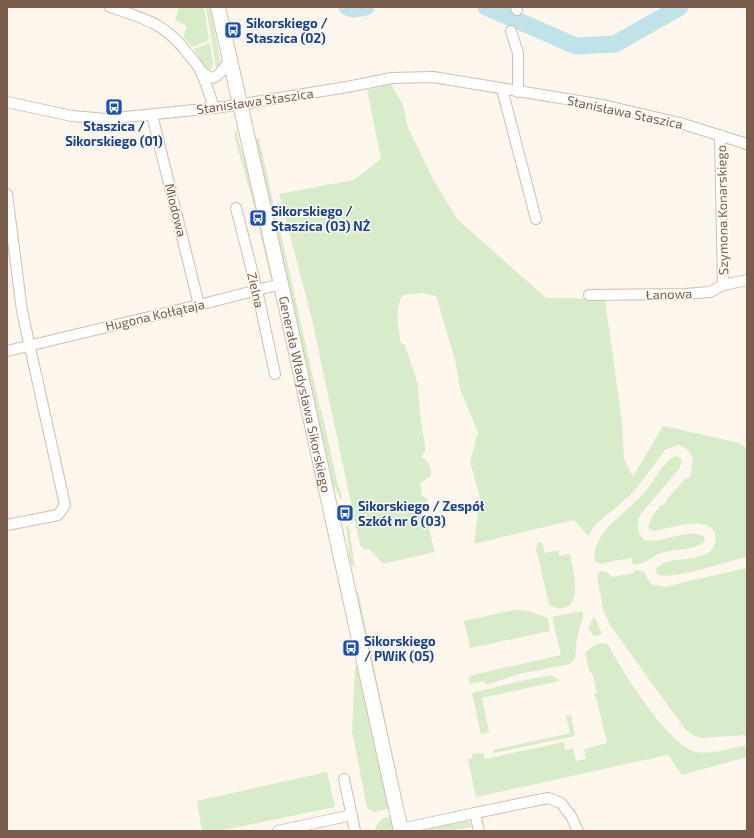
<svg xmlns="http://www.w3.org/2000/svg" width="754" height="838" viewBox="0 0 754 838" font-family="'Exo 2',sans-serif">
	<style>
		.green { fill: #d8ecc9 }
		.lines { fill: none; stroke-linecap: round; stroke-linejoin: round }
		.river { stroke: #bfe3e8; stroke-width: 17 }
		.minor-casing { stroke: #d1beb0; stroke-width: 12 }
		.secondary-casing { stroke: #d6c0b0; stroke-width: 16 }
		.minor { stroke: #fff; stroke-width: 10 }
		.secondary { stroke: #fff; stroke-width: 14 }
		.labels { text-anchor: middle; stroke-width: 3; stroke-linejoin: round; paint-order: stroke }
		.transit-label { font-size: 13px; font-weight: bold; fill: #164399; stroke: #fffaf3; text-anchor: start }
		.street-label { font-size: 13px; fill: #7a5c4d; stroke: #fffaf3 }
	</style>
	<rect width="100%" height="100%" fill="#fdf6ec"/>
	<g class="green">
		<path d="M 179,7 L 204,7 L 209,40 L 192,47 L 183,37 L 187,26 L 175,20 Z"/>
		<path d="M 206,7 L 210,7 L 221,65 L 217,74 Z"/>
		<path d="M 210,43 L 213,63 L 211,70 L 207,71 L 194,49 Z"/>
		<path d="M 391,84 L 403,105 L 408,128 L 433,179 L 457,219 L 546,298 L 605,299 L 622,422 L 624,458 L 633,477 L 663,426 L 740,443 L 747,449 L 747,557 C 731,560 669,582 657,574 L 656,570 C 665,553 704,566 714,546 C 716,542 716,536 714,532 C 705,515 670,528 655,531 L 650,530 L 648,527 L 653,515 L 661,505 L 664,505 L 667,501 L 666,500 L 686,478 L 688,479 L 692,473 L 691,472 L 693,458 L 689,451 L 682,446 L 678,445 L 665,450 L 636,489 L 626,499 L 596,524 L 588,536 L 574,520 L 474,544 L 480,497 L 470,462 L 478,432 L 461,392 L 455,360 L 436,296 L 422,293 L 403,295 C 394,309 398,328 401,343 L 405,345 L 418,385 L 420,415 L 425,446 L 425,452 L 421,457 C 430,462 431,466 431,476 L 420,483 L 422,496 L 427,498 C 429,505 427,510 421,515 L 427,521 L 435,552 L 383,564 L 368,548 L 365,550 L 360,545 L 311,315 L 279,194 L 354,180 L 381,159 L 367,90 Z"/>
		<path d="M 236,130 L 255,198 L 252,199 L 234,135 Z"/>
		<path d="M 259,138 L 279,229 L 275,230 L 254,139 Z"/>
		<path d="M 255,199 L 272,274 L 271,280 L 252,200 Z"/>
		<path d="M 280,230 L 295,296 L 290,297 L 275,231 Z"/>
		<path d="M 295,297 L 320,408 L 316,409 L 291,298 Z"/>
		<path d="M 321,409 L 337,481 L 342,497 L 341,500 L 333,483 L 316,410 Z"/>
		<path d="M 676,456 L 681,458 L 682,461 L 679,469 L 640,515 C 636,525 637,533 645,540 C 664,544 685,528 704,536 L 705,540 L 704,542 C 690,552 674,548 659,554 C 650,558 644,564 633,565 L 631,558 L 599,564 L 595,561 C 593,553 597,542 602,535 C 613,519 631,508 644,493 C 654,482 662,462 676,456 Z"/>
		<path d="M 346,525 L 349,527 L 355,568 L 350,563 L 350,560 Z"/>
		<path d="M 540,542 L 542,543 L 545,553 L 559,550 L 559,556 L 570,554 C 572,567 584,605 563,608 C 557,609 553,607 549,604 L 537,552 L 536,552 L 537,543 Z"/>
		<path d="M 747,568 L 747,735 L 701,738 L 693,735 L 685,729 L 610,625 L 603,609 L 597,575 L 601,571 L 607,572 L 612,577 L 634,573 L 634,570 L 644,572 L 649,581 L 653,585 L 666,587 L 688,581 Z"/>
		<path d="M 358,591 L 403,805 L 402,805 L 356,592 Z"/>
		<path d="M 518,609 L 518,610 L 529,611 L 548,618 L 550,631 L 470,648 L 464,621 Z"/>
		<path d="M 582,611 L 583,617 L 577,637 L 575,659 L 570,664 L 519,674 L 485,685 L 484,681 L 470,684 L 468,676 L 561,655 L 552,617 Z"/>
		<path d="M 594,616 L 602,634 L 594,636 L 588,629 Z"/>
		<path d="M 601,643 L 608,644 C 621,670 668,745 696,752 C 712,755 731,748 747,745 L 747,757 L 682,775 L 668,755 L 476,797 L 468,759 L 472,758 L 472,754 L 483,753 L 485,759 L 564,742 L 565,750 L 573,748 L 576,761 L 586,759 L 584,749 L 607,743 L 596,697 L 594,696 L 594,693 L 597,693 L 592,672 L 590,673 L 585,653 L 593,646 Z"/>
		<path d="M 355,667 L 357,666 L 363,679 L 390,808 C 382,810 372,815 367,807 L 352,731 Z"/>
		<path d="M 551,675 L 556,678 L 559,681 L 482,698 L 489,732 L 481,734 L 472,693 L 521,681 Z"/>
		<path d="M 571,715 L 575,736 L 494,753 L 493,750 L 570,733 L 566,716 Z"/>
		<path d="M 327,772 L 335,807 L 219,831 L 202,831 L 197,801 Z"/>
		<path d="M 392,816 L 395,831 L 375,831 C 376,822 383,817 392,816 Z"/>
		<path d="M 465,820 L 469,822 L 472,827 L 449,831 L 422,831 L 422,829 Z"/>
	</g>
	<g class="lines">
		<g class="river">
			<path d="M 347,7 L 353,9 L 366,7"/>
			<path d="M 486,7 L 576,46 L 615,44 L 680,7"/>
		</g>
		<g class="minor-casing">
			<g id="minor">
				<path d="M 110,7 C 146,19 165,23 189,55 C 193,60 198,65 200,70 C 206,82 210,96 214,108"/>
				<path d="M 516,7 L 517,10"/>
				<path d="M 511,31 L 518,53 L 518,92"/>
				<path d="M 200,70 C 215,86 220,73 230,60"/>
				<path d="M 502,89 L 536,219"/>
				<path d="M 7,102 L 72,116 L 106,119 L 214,108 L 255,102 L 347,87 L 392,78 L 433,77 L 603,105 L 680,123 L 747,144"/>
				<path d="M 152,115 L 199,305"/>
				<path d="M 720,135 L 723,285"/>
				<path d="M 7,194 L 22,311 L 65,505 L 58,515 L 7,525"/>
				<path d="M 236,208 L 257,290 L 275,374"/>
				<path d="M 589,295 L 685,294 L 710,292 L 723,285 L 747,280"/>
				<path d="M 7,351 L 199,305 L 281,284"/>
				<path d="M 344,779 L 355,831"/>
				<path d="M 475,813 L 548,798 L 561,803 L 571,816 L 578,831"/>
				<path d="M 401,829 L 475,813 L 479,831"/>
				<path d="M 278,831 L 352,815"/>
			</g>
		</g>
		<g class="secondary-casing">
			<g id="secondary">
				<path id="s1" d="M 218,7 L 281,284 L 401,831"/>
			</g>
		</g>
		<use href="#minor" class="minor"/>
		<use href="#secondary" class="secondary"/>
	</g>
	<defs>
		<g id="bus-square" transform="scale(0.9)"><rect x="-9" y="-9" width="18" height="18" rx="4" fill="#1a4fb4" stroke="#fffaf3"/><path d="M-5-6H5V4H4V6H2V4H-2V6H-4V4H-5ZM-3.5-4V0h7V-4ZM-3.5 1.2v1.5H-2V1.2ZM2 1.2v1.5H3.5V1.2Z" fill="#fff"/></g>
	</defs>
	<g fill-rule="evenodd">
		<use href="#bus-square" x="233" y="30"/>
		<use href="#bus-square" x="114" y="107"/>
		<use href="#bus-square" x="258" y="218"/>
		<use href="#bus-square" x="345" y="513"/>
		<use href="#bus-square" x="351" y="648"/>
	</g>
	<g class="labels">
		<g class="transit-label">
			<text x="246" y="28">Sikorskiego /<tspan x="246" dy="15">Staszica (02)</tspan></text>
			<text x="114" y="131" text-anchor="middle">Staszica /<tspan x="114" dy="15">Sikorskiego (01)</tspan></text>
			<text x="271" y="216">Sikorskiego /<tspan x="271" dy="15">Staszica (03) NŻ</tspan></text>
			<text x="358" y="511">Sikorskiego / Zespół<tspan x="358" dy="15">Szkół nr 6 (03)</tspan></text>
			<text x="364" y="646">Sikorskiego<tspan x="364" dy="15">/ PWiK (05)</tspan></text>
		</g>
		<g class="street-label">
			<text transform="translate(255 101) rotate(-8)" y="5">Stanisława Staszica</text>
			<text transform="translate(625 112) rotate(12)" y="5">Stanisława Staszica</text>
			<text transform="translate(176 210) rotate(76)" y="5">Miodowa</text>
			<text transform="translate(722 210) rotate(-91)" y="5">Szymona Konarskiego</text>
			<text transform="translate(256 290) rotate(77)" y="5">Zielna</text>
			<text transform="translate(669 294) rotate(-2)" y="5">Łanowa</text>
			<text transform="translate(155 315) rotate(-13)" y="5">Hugona Kołłątaja</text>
			<text dy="5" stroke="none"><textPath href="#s1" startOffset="397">Generała Władysława Sikorskiego</textPath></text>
		</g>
	</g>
	<rect width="754" height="838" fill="none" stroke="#7a5c4d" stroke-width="16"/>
</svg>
